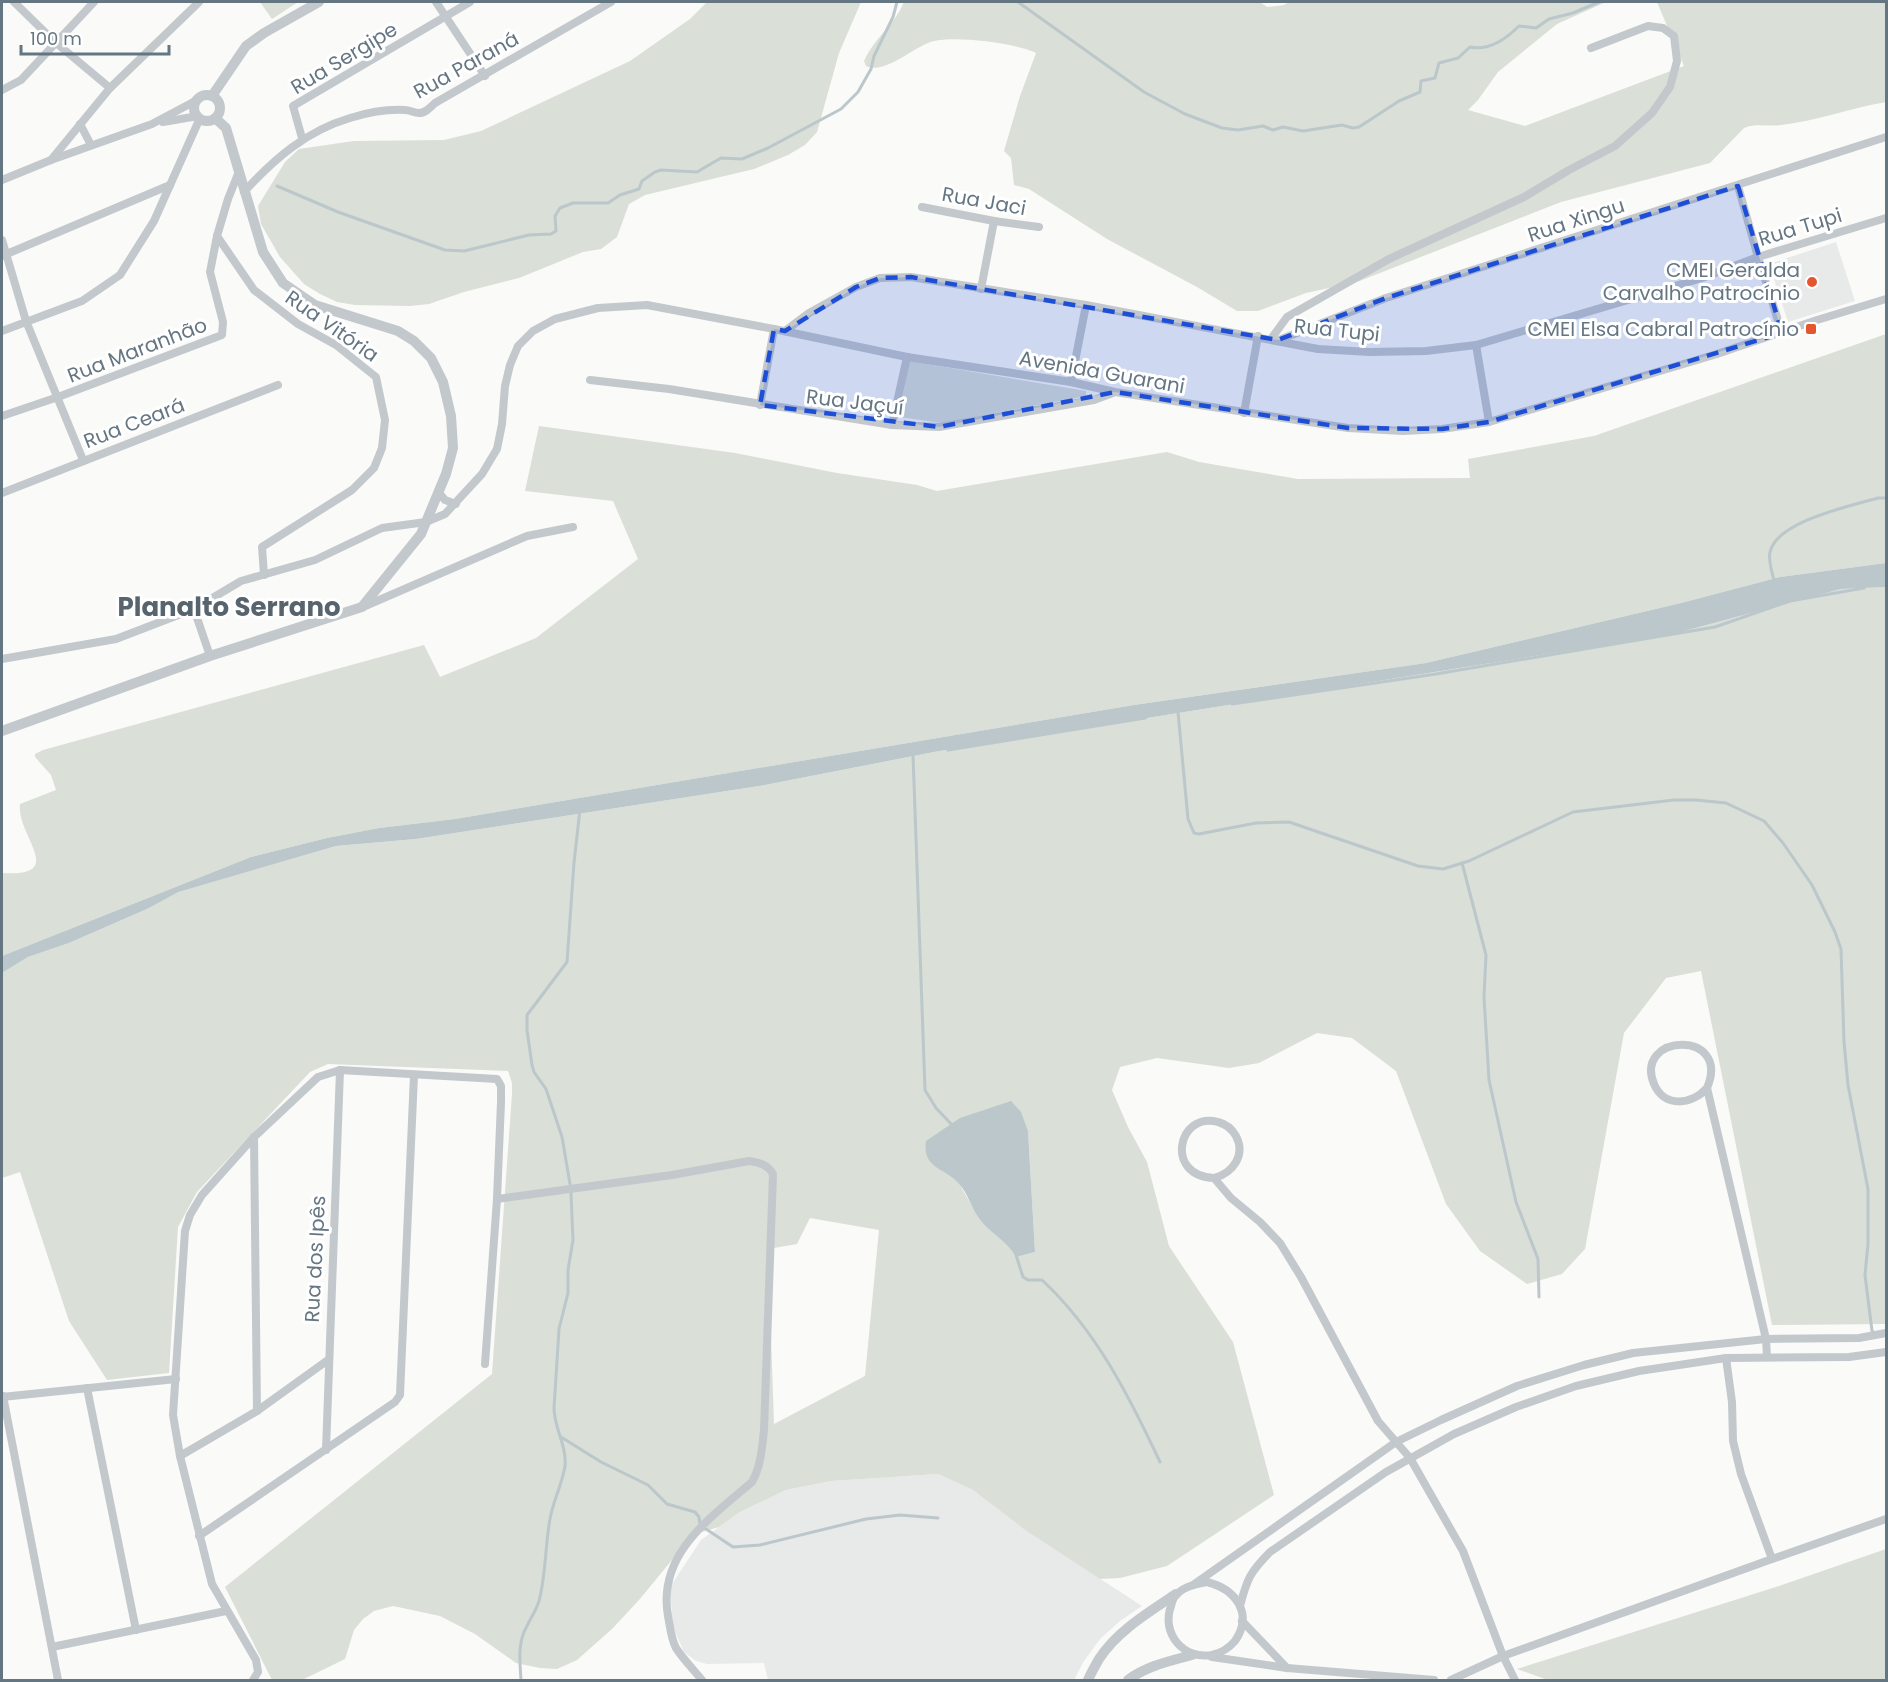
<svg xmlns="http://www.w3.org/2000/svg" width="1888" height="1682" viewBox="0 0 1888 1682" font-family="Poppins,sans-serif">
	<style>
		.built { fill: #e8e9e9 }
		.green { fill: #dadfd7; fill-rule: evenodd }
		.water { fill: #bbc7cb }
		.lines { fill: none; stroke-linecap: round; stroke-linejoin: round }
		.stream { stroke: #bbc7cb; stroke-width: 3 }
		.minor { stroke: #c3c8cc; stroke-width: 8 }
		.tertiary { stroke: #c3c8cc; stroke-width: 10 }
		.marked { fill: #1d4ed8; fill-opacity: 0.2; stroke: #1d4ed8; stroke-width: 4.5; stroke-dasharray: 12 8; stroke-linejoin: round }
		.poi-dot { fill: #e4572e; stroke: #fff; stroke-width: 2 }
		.labels { text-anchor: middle; stroke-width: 6; stroke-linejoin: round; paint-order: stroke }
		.street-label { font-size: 20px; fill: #657683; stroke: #fff }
		.poi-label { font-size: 20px; fill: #657683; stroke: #fff; text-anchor: end }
		.district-label { font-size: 26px; font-weight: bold; fill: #57646e; stroke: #fff }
	</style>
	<rect width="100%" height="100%" fill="#fafaf8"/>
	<g class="built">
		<path d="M 1836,242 L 1855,301 L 1788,322 L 1769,264 Z"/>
		<path d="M 938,1474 L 973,1490 L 1025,1530 L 1142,1606 L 1120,1621 L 1100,1639 L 1084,1661 L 1074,1680 L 768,1680 L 764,1663 L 707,1664 L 696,1661 L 684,1652 L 673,1627 L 670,1587 L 701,1540 L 740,1512 L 786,1490 L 831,1481 Z"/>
	</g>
	<g class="green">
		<path d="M 260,2 L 298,2 L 272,19 Z"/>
		<path d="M 707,2 L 861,2 L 839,53 L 817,132 L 805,145 L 788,155 L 754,169 L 645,195 L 629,204 L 617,237 L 601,249 L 583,252 L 519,278 L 464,292 L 429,304 L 410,306 L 355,305 L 337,302 L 320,294 L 304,284 L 280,257 L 261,224 L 258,206 L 285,162 L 299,149 L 354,141 L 444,140 L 481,131 L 630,61 L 690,19 Z"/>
		<path d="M 904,2 L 1260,2 L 1267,7 L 1284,5 L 1289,2 L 1606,2 L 1557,24 L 1498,72 L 1478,100 L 1468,110 L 1525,126 L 1684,66 L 1657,2 L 1886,2 L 1886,102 C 1851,108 1817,121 1781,125 C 1768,127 1756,123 1744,128 L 1710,163 L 1561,202 L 1357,282 L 1306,293 L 1258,311 L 1237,311 L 1197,287 L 1107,239 L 1029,189 L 1014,185 L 1011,158 L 1004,151 L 1020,96 L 1036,53 C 1016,43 957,36 934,41 C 915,45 886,75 866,66 L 864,61 C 875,37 894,26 904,2 Z"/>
		<path d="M 1886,334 L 1886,563 L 1780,577 L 1681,603 L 1426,663 L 1134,705 L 455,819 L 379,828 L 327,838 L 251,857 L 2,956 L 2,873 C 69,877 16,836 20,804 L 56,790 L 51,775 L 35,757 L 35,754 L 43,750 L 424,645 L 440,677 L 536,638 L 638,559 L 613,501 L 525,491 L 539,426 L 735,453 L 837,473 L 917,485 L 937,491 L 1167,452 L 1199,462 L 1298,479 L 1470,478 L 1468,459 L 1594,436 Z"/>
		<path d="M 909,361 L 1086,391 L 1086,396 L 942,423 L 899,417 Z"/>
		<path d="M 1886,587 L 1886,1324 L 1772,1325 L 1701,971 L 1666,978 L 1624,1033 L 1585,1249 L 1562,1274 L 1527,1284 L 1480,1251 L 1446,1204 L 1396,1071 L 1352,1038 L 1317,1033 L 1259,1063 L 1229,1068 L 1157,1058 L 1120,1067 L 1112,1090 L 1128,1127 L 1147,1162 L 1169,1246 L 1233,1342 L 1274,1495 L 1167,1566 L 1120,1578 L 1100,1579 L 1025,1530 L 973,1490 L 938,1474 L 831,1481 L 786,1490 L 740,1512 L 719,1527 L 702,1532 L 686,1543 L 639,1600 L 612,1629 L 577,1660 L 557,1669 L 540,1668 L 516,1663 L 475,1634 L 440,1616 L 393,1606 L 374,1611 L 363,1619 L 354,1630 L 345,1659 L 302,1680 L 272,1680 L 225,1587 L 492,1374 L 512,1094 L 512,1083 L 508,1071 L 328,1064 L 310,1072 L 197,1192 L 178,1227 L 169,1373 L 107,1380 L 69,1321 L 20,1172 L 2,1178 L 2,973 L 28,957 L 69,943 L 147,909 L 178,891 L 336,846 L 416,839 L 765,785 L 934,752 L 1673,634 L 1841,589 ZM 1028,1131 L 1035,1252 L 1016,1257 L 1010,1246 L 979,1219 L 959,1183 ZM 810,1218 L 879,1230 L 865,1376 L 774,1424 L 768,1249 L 797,1244 Z"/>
		<path d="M 1886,1549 L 1886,1680 L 1548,1680 L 1517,1669 L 1779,1586 Z"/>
	</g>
	<g class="water">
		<path d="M 1886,563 L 1886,587 L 1841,589 L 1673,634 L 934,752 L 765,785 L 416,839 L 336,846 L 178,892 L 147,909 L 69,943 L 28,957 L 2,973 L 2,956 L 251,857 L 327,838 L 379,828 L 455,819 L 1134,705 L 1426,663 L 1681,603 L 1780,577 Z"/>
		<path d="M 1011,1101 L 1021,1112 L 1028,1131 L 1035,1252 L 1016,1257 C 1006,1239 989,1233 978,1217 C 971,1207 968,1194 960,1185 C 946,1167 922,1170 926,1141 L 960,1118 Z"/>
	</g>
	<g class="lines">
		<g class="stream">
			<path d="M 1018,2 L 1144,92 L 1185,114 L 1222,128 L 1238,130 L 1263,126 L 1273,130 L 1283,127 L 1303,131 L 1342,125 L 1353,128 L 1359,127 L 1399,101 L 1420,92 L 1421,81 L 1435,78 L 1439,63 L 1458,58 L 1470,47 C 1488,51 1506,39 1519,26 L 1536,28 L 1549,19 L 1573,13 L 1599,2"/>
			<path d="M 277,186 L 338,212 L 445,250 L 464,251 L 529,235 L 551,234 L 556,231 L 555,216 L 560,208 L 573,203 L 608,203 L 620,195 L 639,189 L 642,181 L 655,172 L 661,170 L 697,172 L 721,158 L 742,159 L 768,148 L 841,109 L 858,92 L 871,69 L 874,56 L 893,17 L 897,2"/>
			<path d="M 1774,580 C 1772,572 1768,561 1770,552 C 1777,521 1851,506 1878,498 L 1886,498"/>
			<path d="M 1232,704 L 1436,674 L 1715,627 L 1790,601 L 1864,588"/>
			<path d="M 1178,712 L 1188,819 L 1194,833 L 1199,834 L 1256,823 L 1289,822 L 1418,866 L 1443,869 L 1469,861 L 1573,812 L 1674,800 L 1696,800 L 1726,803 L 1764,821 L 1783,843 L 1812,885 L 1835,932 L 1841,949 L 1844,1042 L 1848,1085 L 1868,1189 L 1868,1244 L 1865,1275 L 1872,1331 L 1875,1333"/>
			<path d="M 948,750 L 1145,718"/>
			<path d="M 913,755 L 925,1090 L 936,1108 L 954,1127"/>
			<path d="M 1462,863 L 1486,955 L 1484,997 L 1489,1080 L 1516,1202 L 1538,1259 L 1539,1297"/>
			<path d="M 570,1184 L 562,1137 L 546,1089 L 534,1072 L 532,1065 L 527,1030 L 527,1015 L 567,962 L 574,863 L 580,809"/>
			<path d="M 1016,1255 L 1023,1277 L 1028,1280 L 1042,1280 C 1096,1330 1129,1396 1160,1462"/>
			<path d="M 561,1437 L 601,1462 L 648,1485 L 667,1504 L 695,1512 L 699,1517 L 700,1524"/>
			<path d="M 703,1527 L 733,1547 L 760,1545 L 866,1519 L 900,1515 L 938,1518"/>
			<path d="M 521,1680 C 520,1662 517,1643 527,1626 C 531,1617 536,1611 539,1601 C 546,1575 545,1546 550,1519 C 553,1501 562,1485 565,1466 C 567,1446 554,1428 554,1408 L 559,1329 L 568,1293 L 568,1270 L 573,1240 L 571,1193"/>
		</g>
		<g class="minor">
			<path d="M 14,2 L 55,42 L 110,88"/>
			<path d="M 436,2 L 485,76"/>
			<path d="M 2,90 L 21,80 L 94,2"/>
			<path d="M 163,122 L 198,116"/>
			<path d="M 80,124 L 91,145"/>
			<path d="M 302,138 L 293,106 L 470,2"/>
			<path d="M 51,160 L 110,88 L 199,2"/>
			<path d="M 238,174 L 228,199 L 217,236 L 254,290 L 298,324 L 336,345 L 376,377 L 385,420 L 382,448 L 374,468 L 352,490 L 262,547 L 264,575"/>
			<path d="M 2,180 L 51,160 L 152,124 L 199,99"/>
			<path d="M 1738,186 L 1758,257 L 1782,333"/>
			<path d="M 244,192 C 274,159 306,131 350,118 C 366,113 388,109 405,110 C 410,110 414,113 419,113 C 425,113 430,108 435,103 L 611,2"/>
			<path d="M 922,207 L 994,221 L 1039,227"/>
			<path d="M 2,240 L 26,321 L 83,460"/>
			<path d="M 2,256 L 170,185"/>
			<path d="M 981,289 L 994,221"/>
			<path d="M 2,331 L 82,301 L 120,275 L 154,221 L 200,118"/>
			<path d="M 785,331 L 809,313 L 856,287 L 880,278 L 911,277 L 1086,305 L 1318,349 L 1370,352 L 1426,351 L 1476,345 L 1702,278 L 1758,257 L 1886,218"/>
			<path d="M 1271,339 L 1287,317 L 1389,259 L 1524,197 L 1569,170 L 1615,146 L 1652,113 L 1670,87 L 1677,61 L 1674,36 L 1663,28 L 1648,26 L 1591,48"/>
			<path d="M 1279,340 L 1386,298 L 1886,137"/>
			<path d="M 1476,345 L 1489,422"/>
			<path d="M 590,380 L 669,389 L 892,425 L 939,427 L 1094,400 L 1113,393"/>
			<path d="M 1071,382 L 1086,305"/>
			<path d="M 760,405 L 774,329"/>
			<path d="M 1244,413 L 1258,336"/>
			<path d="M 2,416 L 58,397 L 222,335 L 223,322 L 210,272 L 217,236"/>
			<path d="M 892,425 L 907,357"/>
			<path d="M 438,492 L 445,500 L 456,504"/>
			<path d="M 2,493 L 278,385"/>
			<path d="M 363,607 L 527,536 L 573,527"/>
			<path d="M 194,609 L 210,656"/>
			<path d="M 2,659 L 116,639 L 194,609 L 241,581 L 315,560 L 382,528 L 426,522 L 445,514 L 482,474 L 497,449 L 502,424 L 505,386 L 510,365 L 518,346 L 533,331 L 555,319 L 598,308 L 647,305 L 774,329 L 907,357 L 1071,382 L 1115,392 L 1348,428 L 1403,431 L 1442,429 L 1489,422 L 1717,354 L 1817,320 L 1886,299"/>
			<path d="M 1707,1088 C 1692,1105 1664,1108 1654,1084 C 1633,1033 1732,1029 1707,1088 L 1766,1339 L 1767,1357"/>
			<path d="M 254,1137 L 257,1411"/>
			<path d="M 1214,1178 C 1233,1173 1246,1155 1236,1136 C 1232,1129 1226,1124 1218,1122 C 1178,1111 1164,1176 1214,1178 L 1231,1198 L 1260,1222 L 1280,1243 L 1301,1277 L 1378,1421 L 1410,1458 L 1463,1551 L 1503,1656 L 1515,1680"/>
			<path d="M 497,1199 L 672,1175 L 749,1161 C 760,1163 767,1164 773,1174 L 764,1430 C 762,1448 761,1466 752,1482 C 710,1518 657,1554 668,1616 C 670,1626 671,1639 676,1648 C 683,1659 694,1670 702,1680"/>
			<path d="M 1726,1358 L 1732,1402 L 1733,1441 L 1741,1474 L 1772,1559"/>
			<path d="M 87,1388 L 136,1630"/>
			<path d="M 3,1396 L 58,1680"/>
			<path d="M 2,1397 L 176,1379"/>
			<path d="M 326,1450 L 340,1070"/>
			<path d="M 180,1456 L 257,1411 L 328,1360"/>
			<path d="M 199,1536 L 395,1402 L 400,1395 L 414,1075"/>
			<path d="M 1207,1582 C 1235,1589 1254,1613 1235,1641 C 1229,1648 1221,1653 1212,1655 C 1183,1660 1161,1633 1171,1606 C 1172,1602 1174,1596 1177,1594 C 1185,1586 1197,1584 1207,1582 Z"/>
			<path d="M 1193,1585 L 1396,1442 L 1441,1420 L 1517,1386 L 1584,1365 L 1633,1353 L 1766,1339 L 1859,1338 L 1886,1333"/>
			<path d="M 1240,1606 C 1247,1579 1250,1572 1270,1552 L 1386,1472 L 1454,1434 L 1516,1407 L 1576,1386 L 1639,1371 L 1726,1358 L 1849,1357 L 1886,1352"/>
			<path d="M 1242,1621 L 1287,1668"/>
			<path d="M 52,1647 L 226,1611"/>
			<path d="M 1212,1657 L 1287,1668 L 1434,1680"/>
			<path d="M 253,1680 L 258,1672 L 256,1660 L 212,1584 L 180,1456 L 173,1415 L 185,1231 L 190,1215 L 202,1195 L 254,1137 L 318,1077 L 340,1070 L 497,1079 L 501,1086 L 501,1102 L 497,1199 L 485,1364"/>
			<path d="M 1451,1680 L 1503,1656 L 1772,1559 L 1886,1519"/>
		</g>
		<g class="tertiary">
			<circle cx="207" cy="108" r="13"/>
			<path d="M 212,96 L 246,46 L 264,33 L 319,2"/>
			<path d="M 2,731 L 210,656 L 362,607 L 421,534 L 446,474 L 453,448 L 451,416 L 443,382 L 431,358 L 414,341 L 398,331 L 315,305 L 283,283 L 263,252 L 226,128 L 215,118"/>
			<path d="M 1088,1680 C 1091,1673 1095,1666 1099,1659 C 1117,1631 1149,1612 1176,1594"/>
			<path d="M 1128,1680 C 1146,1666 1170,1661 1192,1655"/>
		</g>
	</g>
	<path class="marked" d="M 1738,186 L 1782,333 L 1489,422 L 1442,429 L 1348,428 L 1115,392 L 939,427 L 760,405 L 774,329 L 785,331 L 856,287 L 880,278 L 911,277 L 1278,340 L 1386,298 Z"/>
	<g class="poi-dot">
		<circle cx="1812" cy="282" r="6"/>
		<rect x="1805" y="323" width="12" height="12" rx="3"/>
	</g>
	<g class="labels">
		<g class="street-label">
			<text transform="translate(344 58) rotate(-31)" y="7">Rua Sergipe</text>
			<text transform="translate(466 65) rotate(-29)" y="7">Rua Paraná</text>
			<text transform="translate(984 201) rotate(10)" y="7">Rua Jaci</text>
			<text transform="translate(1576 220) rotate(-18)" y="7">Rua Xingu</text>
			<text transform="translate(1800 227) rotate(-17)" y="7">Rua Tupi</text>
			<text transform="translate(332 326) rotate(35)" y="7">Rua Vitória</text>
			<text transform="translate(1337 330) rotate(6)" y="7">Rua Tupi</text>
			<text transform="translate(137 350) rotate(-21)" y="7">Rua Maranhão</text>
			<text transform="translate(1102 372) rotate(10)" y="7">Avenida Guarani</text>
			<text transform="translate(855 402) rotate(7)" y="7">Rua Jaçuí</text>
			<text transform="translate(134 423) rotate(-21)" y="7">Rua Ceará</text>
			<text transform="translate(315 1259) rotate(-87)" y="7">Rua dos Ipês</text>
		</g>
		<g class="poi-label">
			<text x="1800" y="277">CMEI Geralda<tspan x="1800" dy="23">Carvalho Patrocínio</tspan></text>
			<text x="1799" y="336">CMEI Elsa Cabral Patrocínio</text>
		</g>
		<g class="district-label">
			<text x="229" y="616">Planalto Serrano</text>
		</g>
	</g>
	<rect width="1888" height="1682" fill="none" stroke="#657683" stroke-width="6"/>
	<path d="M21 45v9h148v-9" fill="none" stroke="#657683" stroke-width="3"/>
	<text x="30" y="45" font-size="18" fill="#657683" stroke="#ffffff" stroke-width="4.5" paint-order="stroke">100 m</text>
</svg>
